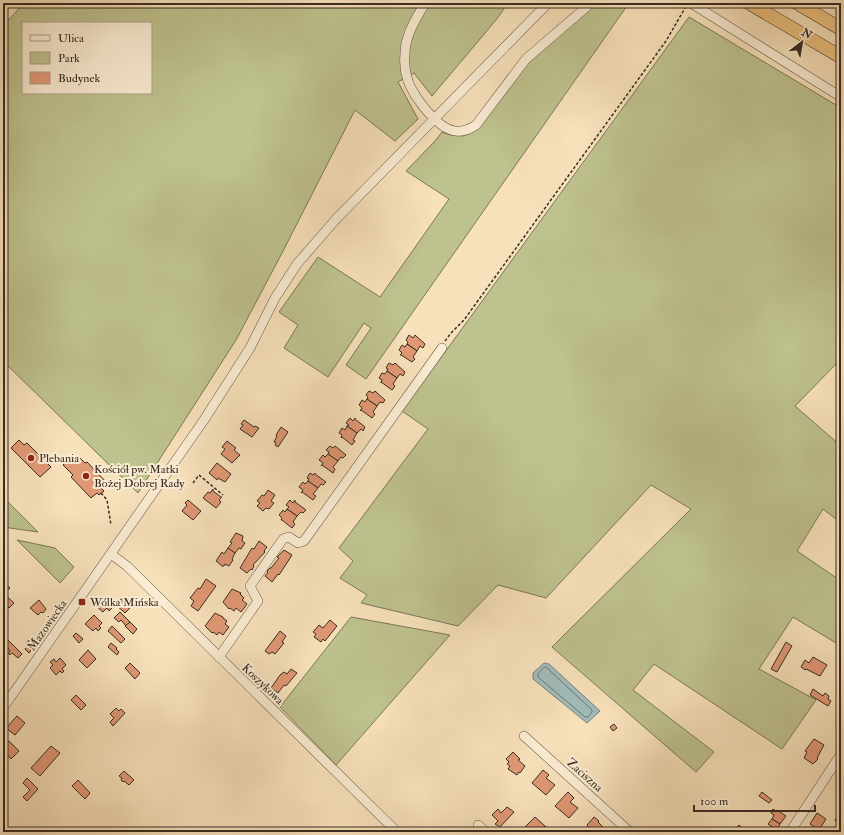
<svg xmlns="http://www.w3.org/2000/svg" width="844" height="835" viewBox="0 0 844 835" font-family="'IM FELL Double Pica',serif">
	<style>
		.green { fill: #bec28e; stroke: #7b7758; fill-rule: evenodd }
		.water { fill: #a1bbba; stroke: #77827e }
		.lines { fill: none; stroke-linecap: round; stroke-linejoin: round }
		.shore { stroke: #6c746e; stroke-width: 1 }
		.building { fill: #e19875; stroke: #382c23 }
		.minor-casing { stroke: #685949; stroke-width: 10 }
		.highway-casing { stroke: #382c23; stroke-width: 14 }
		.path { stroke: #382c23; stroke-width: 1.5; stroke-dasharray: 3 2; stroke-linecap: butt }
		.minor { stroke: #faecd3; stroke-width: 9 }
		.highway { stroke: #ecc07e; stroke-width: 13 }
		.poi-dot { fill: #8f2418; stroke: #faecd3; stroke-width: 1.5 }
		.labels { text-anchor: middle; stroke-width: 4; stroke-linejoin: round; paint-order: stroke }
		.poi-label { font-size: 12px; fill: #382c23; stroke: #faecd3; text-anchor: start }
		.street-label { font-size: 12px; fill: #382c23; stroke: #faecd3 }
	</style>
	<rect width="100%" height="100%" fill="#f7e1bb"/>
	<filter id="stains"><feTurbulence type="fractalNoise" baseFrequency=".005" numOctaves="4"/><feColorMatrix values="0 0 0 0 .2 0 0 0 0 .09 0 0 0 0 .02 0 0 0 .5 -.17"/></filter>
	<radialGradient id="worn" r=".72"><stop offset=".6" stop-color="#630" stop-opacity="0"/><stop offset="1" stop-color="#630" stop-opacity=".3"/></radialGradient>
	<g class="green">
		<path d="M 24,3 L 508,3 L 496,20 L 432,96 L 414,73 L 398,82 L 418,119 L 395,141 L 355,110 L 281,255 L 236,340 L 138,493 L 3,361 L 3,26 ZM 23,23 L 151,23 L 151,93 L 23,93 Z"/>
		<path d="M 598,3 L 629,3 L 366,379 L 346,365 L 371,328 L 364,323 L 328,377 L 284,348 L 298,325 L 279,312 L 318,257 L 380,297 L 449,199 L 406,171 L 435,141 L 442,132 L 451,135 L 463,136 L 476,130 L 530,59 L 587,10 Z"/>
		<path d="M 689,17 L 841,108 L 841,359 L 795,406 L 841,446 L 841,523 L 823,509 L 797,551 L 841,581 L 841,646 L 793,617 L 759,669 L 816,700 L 782,749 L 654,664 L 633,690 L 714,752 L 696,772 L 552,647 L 691,509 L 651,485 L 546,598 L 498,585 L 458,626 L 361,603 L 367,595 L 340,578 L 353,561 L 339,548 L 428,429 L 402,411 Z"/>
		<path d="M 3,497 L 38,532 L 3,527 Z"/>
		<path d="M 17,540 L 55,548 L 74,567 L 60,583 Z"/>
		<path d="M 351,617 L 450,635 L 336,765 L 280,707 Z"/>
	</g>
	<path class="water" d="M 544,663 L 549,664 L 600,711 L 587,723 L 533,679 L 533,673 Z"/>
	<g class="lines">
		<path class="shore" d="M 545,667 L 547,668 L 592,710 L 592,712 L 588,717 L 585,717 L 538,677 L 538,674 Z"/>
	</g>
	<g class="building">
		<path d="M 409,335 L 413,338 L 415,335 L 425,344 L 423,348 L 420,346 L 417,351 L 407,344 L 408,342 L 406,340 Z"/>
		<path d="M 407,344 L 417,351 L 413,357 L 415,359 L 412,362 L 401,355 L 400,355 L 402,353 L 399,350 L 402,345 L 405,347 Z"/>
		<path d="M 389,363 L 393,365 L 395,363 L 405,372 L 403,376 L 400,374 L 397,378 L 387,371 L 388,369 L 386,368 Z"/>
		<path d="M 387,371 L 397,378 L 393,384 L 395,386 L 392,390 L 381,382 L 381,383 L 382,380 L 379,378 L 382,373 L 385,374 Z"/>
		<path d="M 369,391 L 373,393 L 375,391 L 385,400 L 383,403 L 380,402 L 377,406 L 367,399 L 368,397 L 366,395 Z"/>
		<path d="M 367,399 L 377,406 L 373,412 L 375,414 L 372,418 L 361,410 L 360,411 L 362,408 L 359,405 L 362,400 L 365,402 Z"/>
		<path d="M 350,418 L 353,421 L 355,418 L 355,419 L 365,427 L 363,431 L 361,429 L 357,433 L 347,426 L 349,425 L 346,423 Z"/>
		<path d="M 244,420 L 254,427 L 255,426 L 259,428 L 252,437 L 240,429 L 243,425 L 241,424 Z"/>
		<path d="M 347,426 L 357,433 L 353,440 L 355,441 L 352,445 L 342,437 L 341,438 L 342,435 L 339,433 L 342,428 L 345,430 Z"/>
		<path d="M 281,427 L 288,432 L 278,447 L 275,445 L 276,443 L 274,442 L 277,436 L 276,435 Z"/>
		<path d="M 19,440 L 24,445 L 27,443 L 51,467 L 40,477 L 11,448 Z"/>
		<path d="M 227,441 L 236,448 L 234,450 L 240,455 L 232,463 L 221,454 L 225,449 L 222,447 Z"/>
		<path d="M 330,446 L 333,448 L 335,446 L 346,455 L 343,458 L 341,457 L 338,461 L 328,454 L 329,452 L 326,450 Z"/>
		<path d="M 328,454 L 338,461 L 333,467 L 335,469 L 333,473 L 322,465 L 321,466 L 323,463 L 319,460 L 323,455 L 325,457 Z"/>
		<path d="M 78,456 L 85,463 L 87,462 L 107,483 L 101,488 L 104,491 L 99,495 L 97,493 L 91,498 L 71,477 L 73,475 L 63,465 L 69,460 L 71,463 Z"/>
		<path d="M 217,463 L 231,474 L 225,482 L 218,478 L 217,480 L 209,473 Z"/>
		<path d="M 310,473 L 313,475 L 315,473 L 315,474 L 326,482 L 323,485 L 321,484 L 318,488 L 308,481 L 309,479 L 307,478 Z"/>
		<path d="M 308,481 L 318,488 L 313,494 L 316,496 L 313,500 L 302,492 L 301,493 L 303,490 L 299,487 L 303,482 L 305,484 Z"/>
		<path d="M 213,489 L 213,491 L 221,497 L 222,497 L 219,500 L 221,502 L 216,508 L 203,498 L 208,492 L 210,493 Z"/>
		<path d="M 268,490 L 275,495 L 271,501 L 274,503 L 269,509 L 266,508 L 263,511 L 257,506 L 260,503 L 257,501 L 262,495 L 264,496 Z"/>
		<path d="M 188,500 L 201,511 L 193,520 L 182,511 L 187,505 L 185,503 Z"/>
		<path d="M 290,500 L 293,503 L 295,500 L 295,502 L 306,510 L 303,513 L 301,512 L 297,516 L 287,509 L 289,507 L 286,505 Z"/>
		<path d="M 287,509 L 297,516 L 293,522 L 295,524 L 292,528 L 282,520 L 281,520 L 282,518 L 279,515 L 283,510 L 285,512 Z"/>
		<path d="M 236,533 L 243,536 L 242,541 L 245,543 L 241,549 L 239,548 L 235,553 L 228,548 L 232,543 L 230,542 Z"/>
		<path d="M 259,541 L 267,547 L 264,551 L 265,552 L 253,565 L 254,566 L 252,570 L 251,569 L 247,573 L 240,568 L 252,548 L 254,549 Z"/>
		<path d="M 228,548 L 235,553 L 232,559 L 233,560 L 229,566 L 225,564 L 224,566 L 222,566 L 216,561 L 222,552 L 224,554 Z"/>
		<path d="M 284,550 L 292,555 L 279,575 L 278,574 L 272,582 L 265,576 L 268,572 L 267,571 L 270,568 L 271,568 L 279,558 L 277,557 Z"/>
		<path d="M 206,579 L 216,586 L 198,611 L 191,606 L 194,601 L 190,598 L 198,588 L 200,589 Z"/>
		<path d="M 3,581 L 10,588 L 6,591 L 3,588 Z"/>
		<path d="M 232,589 L 241,593 L 240,594 L 244,598 L 242,600 L 247,604 L 241,612 L 236,608 L 234,611 L 230,608 L 229,609 L 223,602 Z"/>
		<path d="M 3,593 L 14,603 L 9,608 L 4,603 L 3,604 Z"/>
		<path d="M 124,597 L 132,606 L 125,613 L 115,604 Z"/>
		<path d="M 104,598 L 111,604 L 109,606 L 112,608 L 109,611 L 107,608 L 103,612 L 96,606 Z"/>
		<path d="M 39,600 L 46,609 L 43,613 L 41,612 L 38,615 L 30,608 Z"/>
		<path d="M 120,612 L 130,622 L 126,626 L 121,620 L 119,622 L 114,618 Z"/>
		<path d="M 215,613 L 223,617 L 223,618 L 227,621 L 225,624 L 229,627 L 223,635 L 219,632 L 217,635 L 213,632 L 212,633 L 205,626 Z"/>
		<path d="M 94,615 L 102,623 L 99,626 L 101,628 L 98,631 L 96,628 L 93,631 L 85,624 Z"/>
		<path d="M 330,620 L 337,626 L 325,641 L 323,639 L 321,642 L 314,637 L 316,634 L 313,632 L 319,625 L 323,628 Z"/>
		<path d="M 130,622 L 137,629 L 133,634 L 125,626 Z"/>
		<path d="M 112,626 L 125,639 L 121,643 L 108,631 Z"/>
		<path d="M 280,631 L 286,636 L 282,642 L 284,643 L 275,654 L 272,652 L 269,654 L 265,651 Z"/>
		<path d="M 76,633 L 83,639 L 79,643 L 73,636 Z"/>
		<path d="M 7,639 L 22,654 L 18,658 L 12,653 L 10,655 L 8,653 L 10,651 L 7,647 L 5,649 L 3,648 L 3,644 Z"/>
		<path d="M 29,640 L 35,645 L 29,653 L 25,649 L 28,645 L 26,644 Z"/>
		<path d="M 786,642 L 792,646 L 777,672 L 771,669 Z"/>
		<path d="M 111,643 L 117,648 L 116,649 L 119,652 L 117,655 L 108,647 Z"/>
		<path d="M 88,650 L 96,659 L 87,668 L 79,660 Z"/>
		<path d="M 813,657 L 827,665 L 820,676 L 806,669 L 805,670 L 801,667 L 805,660 L 809,663 Z"/>
		<path d="M 60,658 L 66,665 L 62,669 L 64,671 L 62,673 L 60,671 L 56,675 L 50,668 L 53,665 L 50,662 L 54,659 L 56,662 Z"/>
		<path d="M 130,663 L 140,673 L 135,679 L 125,668 Z"/>
		<path d="M 291,669 L 297,673 L 286,686 L 284,685 L 278,693 L 271,688 L 280,675 L 284,672 L 287,674 Z"/>
		<path d="M 813,689 L 823,696 L 825,693 L 829,696 L 828,699 L 831,701 L 828,706 L 810,695 Z"/>
		<path d="M 76,695 L 86,705 L 81,710 L 71,700 Z"/>
		<path d="M 116,708 L 119,711 L 121,709 L 125,713 L 113,726 L 110,722 L 114,718 L 110,714 Z"/>
		<path d="M 17,716 L 25,723 L 15,735 L 6,728 Z"/>
		<path d="M 614,724 L 617,728 L 613,731 L 610,727 Z"/>
		<path d="M 814,739 L 824,745 L 817,758 L 818,759 L 813,764 L 804,758 L 807,752 L 805,751 Z"/>
		<path d="M 9,741 L 19,751 L 11,759 L 3,750 L 3,747 Z"/>
		<path d="M 51,746 L 60,753 L 40,776 L 31,768 Z"/>
		<path d="M 513,752 L 520,759 L 518,760 L 525,766 L 520,773 L 519,772 L 517,775 L 508,769 L 510,766 L 507,764 L 509,762 L 506,759 Z"/>
		<path d="M 543,770 L 549,775 L 546,778 L 555,785 L 546,795 L 532,783 Z"/>
		<path d="M 124,771 L 134,780 L 129,785 L 124,781 L 123,782 L 121,780 L 122,778 L 119,776 Z"/>
		<path d="M 27,778 L 38,789 L 27,801 L 23,797 L 30,790 L 23,783 Z"/>
		<path d="M 78,780 L 90,793 L 85,799 L 72,786 Z"/>
		<path d="M 568,792 L 574,798 L 570,802 L 578,808 L 569,818 L 555,806 Z"/>
		<path d="M 762,792 L 772,800 L 769,803 L 759,796 Z"/>
		<path d="M 507,807 L 514,812 L 500,827 L 495,824 L 498,821 L 492,815 L 498,809 L 501,813 Z"/>
		<path d="M 773,809 L 776,811 L 777,810 L 786,816 L 780,824 L 772,819 L 774,815 L 771,813 Z"/>
		<path d="M 817,813 L 826,819 L 819,830 L 810,824 Z"/>
		<path d="M 839,814 L 841,815 L 841,825 L 835,820 Z"/>
		<path d="M 535,817 L 546,827 L 544,827 L 542,832 L 527,832 L 523,829 Z"/>
		<path d="M 594,817 L 599,821 L 598,822 L 605,829 L 603,832 L 593,832 L 587,825 Z"/>
		<path d="M 772,819 L 780,824 L 777,830 L 768,824 Z"/>
		<path d="M 739,825 L 747,832 L 739,832 L 735,829 Z"/>
		<path d="M 6,826 L 11,831 L 10,832 L 3,832 L 3,830 Z"/>
	</g>
	<g class="lines">
		<g class="minor-casing">
			<g id="minor">
				<path d="M 425,3 C 416,19 405,35 405,54 C 404,63 405,72 408,81 C 414,97 438,130 456,131 C 463,132 470,129 476,125 L 526,59 L 591,3"/>
				<path d="M 691,3 L 841,97"/>
				<path d="M 111,554 L 127,566 L 397,832"/>
				<path d="M 219,657 L 258,601 L 250,586 L 283,539 L 289,537 L 298,543 L 304,541 L 442,348"/>
				<path d="M 3,708 L 204,420 L 250,348 L 275,298 L 297,264 L 337,218 L 548,3"/>
				<path d="M 524,736 L 630,832"/>
				<path d="M 478,825 L 486,832"/>
				<path d="M 790,832 L 841,754"/>
			</g>
		</g>
		<g class="highway-casing">
			<g id="highway">
				<path d="M 749,3 L 841,57"/>
				<path d="M 797,3 L 841,29"/>
			</g>
		</g>
		<g class="path">
			<path d="M 445,341 L 451,333 L 464,320 L 666,41 L 685,8"/>
			<path d="M 193,483 L 199,475 L 223,495"/>
			<path d="M 101,493 L 107,500 L 111,525"/>
		</g>
		<use href="#minor" class="minor"/>
		<use href="#highway" class="highway"/>
	</g>
	<g class="poi-dot">
		<circle cx="31" cy="458" r="4"/>
		<circle cx="86" cy="476" r="4"/>
		<rect x="78" y="598" width="8" height="8" rx="2"/>
	</g>
	<g class="labels">
		<g class="poi-label">
			<text x="39" y="462">Plebania</text>
			<text x="94" y="473">Kościół pw. Matki<tspan x="94" dy="14">Bożej Dobrej Rady</tspan></text>
			<text x="90" y="606">Wólka Mińska</text>
		</g>
		<g class="street-label">
			<text transform="translate(47 625) rotate(-55)" y="4">Mazowiecka</text>
			<text transform="translate(263 684) rotate(44)" y="4">Koszykowa</text>
			<text transform="translate(585 775) rotate(42)" y="4">Zaciszna</text>
		</g>
	</g>
	<rect width="844" height="835" fill="none" stroke="#f7e1bb" stroke-width="16"/>
	<rect x="4" y="4" width="836" height="827" fill="none" stroke="#382c23" stroke-width="2"/>
	<rect x="8" y="8" width="828" height="819" fill="none" stroke="#382c23"/>
	<rect x="22" y="22" width="130" height="72" fill="#faecd3" stroke="#ac9f8d"/>
	<rect x="30" y="35" width="20" height="6" fill="#faecd3" stroke="#ac9f8d"/>
	<text x="58" y="42" font-size="12" fill="#382c23">Ulica</text>
	<rect x="30" y="52" width="20" height="12" fill="#bec28e" stroke="#ac9f8d"/>
	<text x="58" y="62" font-size="12" fill="#382c23">Park</text>
	<rect x="30" y="72" width="20" height="12" fill="#e19875" stroke="#ac9f8d"/>
	<text x="58" y="82" font-size="12" fill="#382c23">Budynek</text>
	<g transform="translate(802 42) rotate(31)" stroke="#faecd3" stroke-width="3" paint-order="stroke">
	<path d="M0-3L7 15L0 10L-7 15Z" fill="#382c23"/>
	<text y="-6" font-size="11" font-weight="bold" text-anchor="middle" fill="#382c23">N</text>
	</g>
	<path d="M694 805v6h121v-6" fill="none" stroke="#382c23" stroke-width="2"/>
	<text x="700" y="805" font-size="12" fill="#382c23" stroke="#faecd3" stroke-width="3" paint-order="stroke">100 m</text>
	<rect width="100%" height="100%" filter="url(#stains)"/>
	<rect width="100%" height="100%" fill="url(#worn)"/>
</svg>
